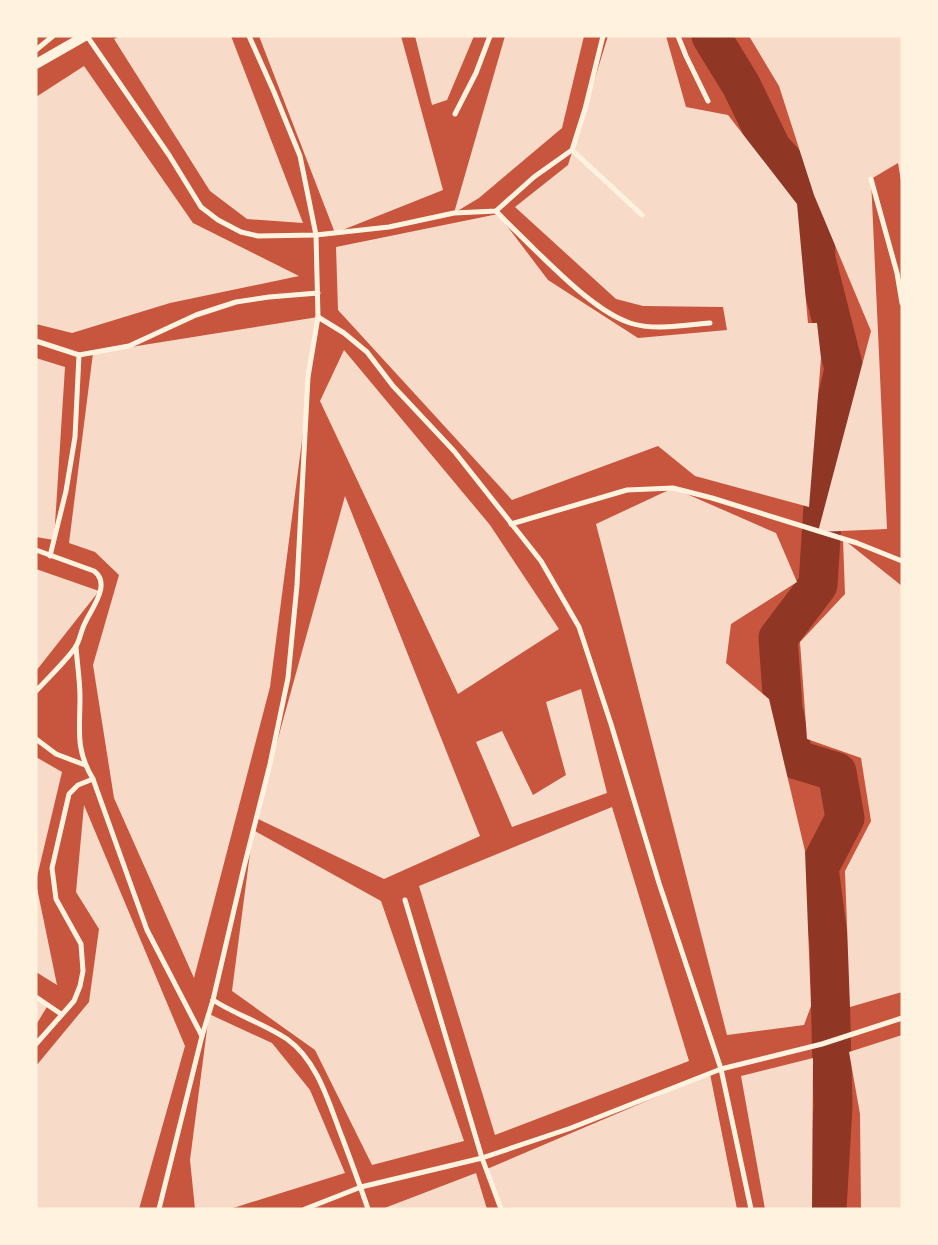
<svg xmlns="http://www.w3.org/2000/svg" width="938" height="1245" viewBox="0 0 938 1245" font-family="Manrope,sans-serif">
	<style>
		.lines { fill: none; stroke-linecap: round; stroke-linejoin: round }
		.river { stroke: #8f3625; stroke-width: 39 }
		.building { fill: #f7dbc8 }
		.minor { stroke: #fff3e0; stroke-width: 5 }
		.secondary { stroke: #fff3e0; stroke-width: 10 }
	</style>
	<rect width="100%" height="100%" fill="#c8553d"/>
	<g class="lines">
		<path class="river" d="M 711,36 L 741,85 L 772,149 L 814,195 L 816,259 L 844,369 L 827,442 L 818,585 L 778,638 L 783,708 L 794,759 L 837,772 L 845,818 L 819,868 L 829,944 L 833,1106 L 827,1209"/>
	</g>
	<g class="building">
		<path d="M 120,36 L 231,36 L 303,223 L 247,219 L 210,191 L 114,39 Z"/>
		<path d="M 259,36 L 401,36 L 443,190 L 335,233 Z"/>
		<path d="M 415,36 L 474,36 L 447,100 L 432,105 Z"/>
		<path d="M 505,36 L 584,36 L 562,128 L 479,198 L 454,213 Z"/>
		<path d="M 608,36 L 666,36 L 686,107 L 728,115 L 797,204 L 808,323 L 817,323 L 821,358 L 809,507 L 695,476 L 658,446 L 512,500 L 338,310 L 336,247 L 498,214 L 548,280 L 638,338 L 727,330 L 723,307 L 643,306 L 616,299 L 515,207 L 568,165 Z"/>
		<path d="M 749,36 L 902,36 L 902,187 L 898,163 L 871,179 L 887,529 L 818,532 L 871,331 L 814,195 L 779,86 Z"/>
		<path d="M 84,66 L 193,223 L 299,276 L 170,303 L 72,333 L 36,324 L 36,97 Z"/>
		<path d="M 318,317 L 270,687 L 194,978 L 114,798 L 93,665 L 119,575 L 95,552 L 69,543 L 93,353 Z"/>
		<path d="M 344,350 L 490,525 L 559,629 L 458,694 L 320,401 Z"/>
		<path d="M 36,358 L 65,367 L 54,540 L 36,537 Z"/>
		<path d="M 673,488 L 776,533 L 797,582 L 731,624 L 726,663 L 769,699 L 805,851 L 811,1006 L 804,1025 L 727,1035 L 596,524 Z"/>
		<path d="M 345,496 L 480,836 L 384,879 L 256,818 Z"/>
		<path d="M 843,539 L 902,586 L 902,992 L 850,1007 L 845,871 L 871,821 L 861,758 L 807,739 L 800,642 L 845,594 Z"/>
		<path d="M 36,569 L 99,591 L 36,671 Z"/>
		<path d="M 581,689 L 607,793 L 512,827 L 476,742 L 502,731 L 533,795 L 566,775 L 546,702 Z"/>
		<path d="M 36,757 L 62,772 L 37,877 L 36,877 Z"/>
		<path d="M 84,805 L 185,1046 L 139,1209 L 36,1209 L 36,1066 L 89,1002 L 99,929 L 76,892 Z"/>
		<path d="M 612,807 L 689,1061 L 495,1135 L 419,886 Z"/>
		<path d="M 253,830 L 381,901 L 464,1141 L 372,1165 L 315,1050 L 232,991 Z"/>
		<path d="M 36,888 L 37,888 L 57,985 L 36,972 Z"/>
		<path d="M 36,998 L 48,1005 L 36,1025 Z"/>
		<path d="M 209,1014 L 272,1043 L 310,1090 L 345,1173 L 230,1209 L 195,1209 L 190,1160 Z"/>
		<path d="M 902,1035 L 902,1209 L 861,1209 L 860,1114 L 849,1052 Z"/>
		<path d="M 813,1058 L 812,1209 L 765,1209 L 741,1076 Z"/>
		<path d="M 710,1074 L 737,1209 L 502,1209 L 487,1169 Z"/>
		<path d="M 476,1173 L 487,1209 L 382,1209 Z"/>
	</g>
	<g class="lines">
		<g class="minor">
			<path d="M 87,36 L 169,155 L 201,207 L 218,220 L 241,232 L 258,236 L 316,235 L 389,227 L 454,213 L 496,211 L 534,177 L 572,150 L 585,109 L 603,36"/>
			<path d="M 678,36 L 686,56 L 708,101"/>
			<path d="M 36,50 L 53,36"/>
			<path d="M 455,114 L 476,73 L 490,36"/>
			<path d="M 572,150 L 642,215"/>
			<path d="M 871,179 L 897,273 L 902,303"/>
			<path d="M 496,211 C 508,224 521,236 534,249 C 559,273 597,312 630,323 C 655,331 685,325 710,323"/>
			<path d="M 318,317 L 344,333 L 367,352 L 393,386 L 454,451 L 541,561 L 579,627 L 611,724 L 659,883 L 721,1069 L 751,1209"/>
			<path d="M 36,341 L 79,355 L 129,346 L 196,315 L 236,302 L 269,297 L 318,293"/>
			<path d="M 511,524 L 627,490 L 673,488 L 712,498 L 857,543 L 902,561"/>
			<path d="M 36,550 L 94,571 C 112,584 91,609 85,623 C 81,630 80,641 75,648 C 64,663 49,677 36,691"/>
			<path d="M 50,556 L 66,491 L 75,437 L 79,355"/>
			<path d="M 76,646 C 77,663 80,680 80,697 C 80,730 75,749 93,779 L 147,930 L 202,1036"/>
			<path d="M 36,739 L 56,754 L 85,765"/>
			<path d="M 405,900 L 482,1158 L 501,1209"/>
			<path d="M 36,997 L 61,1014"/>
			<path d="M 213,1000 C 236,1015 263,1023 287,1039 C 318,1061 329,1104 342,1137 C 351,1161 360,1185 368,1209"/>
			<path d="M 36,1044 L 74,1001 L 80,986 L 83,971 L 81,944 L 56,899 L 52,868 L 69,794 L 78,785 L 93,779"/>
			<path d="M 159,1209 L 202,1036 L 213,1000 L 244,867 L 270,764 L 288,678 L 297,585 L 308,377 L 318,317 L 316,235 L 300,156 L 274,92 L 249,36"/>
			<path d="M 305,1209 L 361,1187 L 482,1158 L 571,1128 L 721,1069 L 822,1044 L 902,1018"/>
		</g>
		<path class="secondary" d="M 36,64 L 85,36"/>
	</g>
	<rect width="938" height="1245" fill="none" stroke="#fff3e0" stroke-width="75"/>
</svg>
